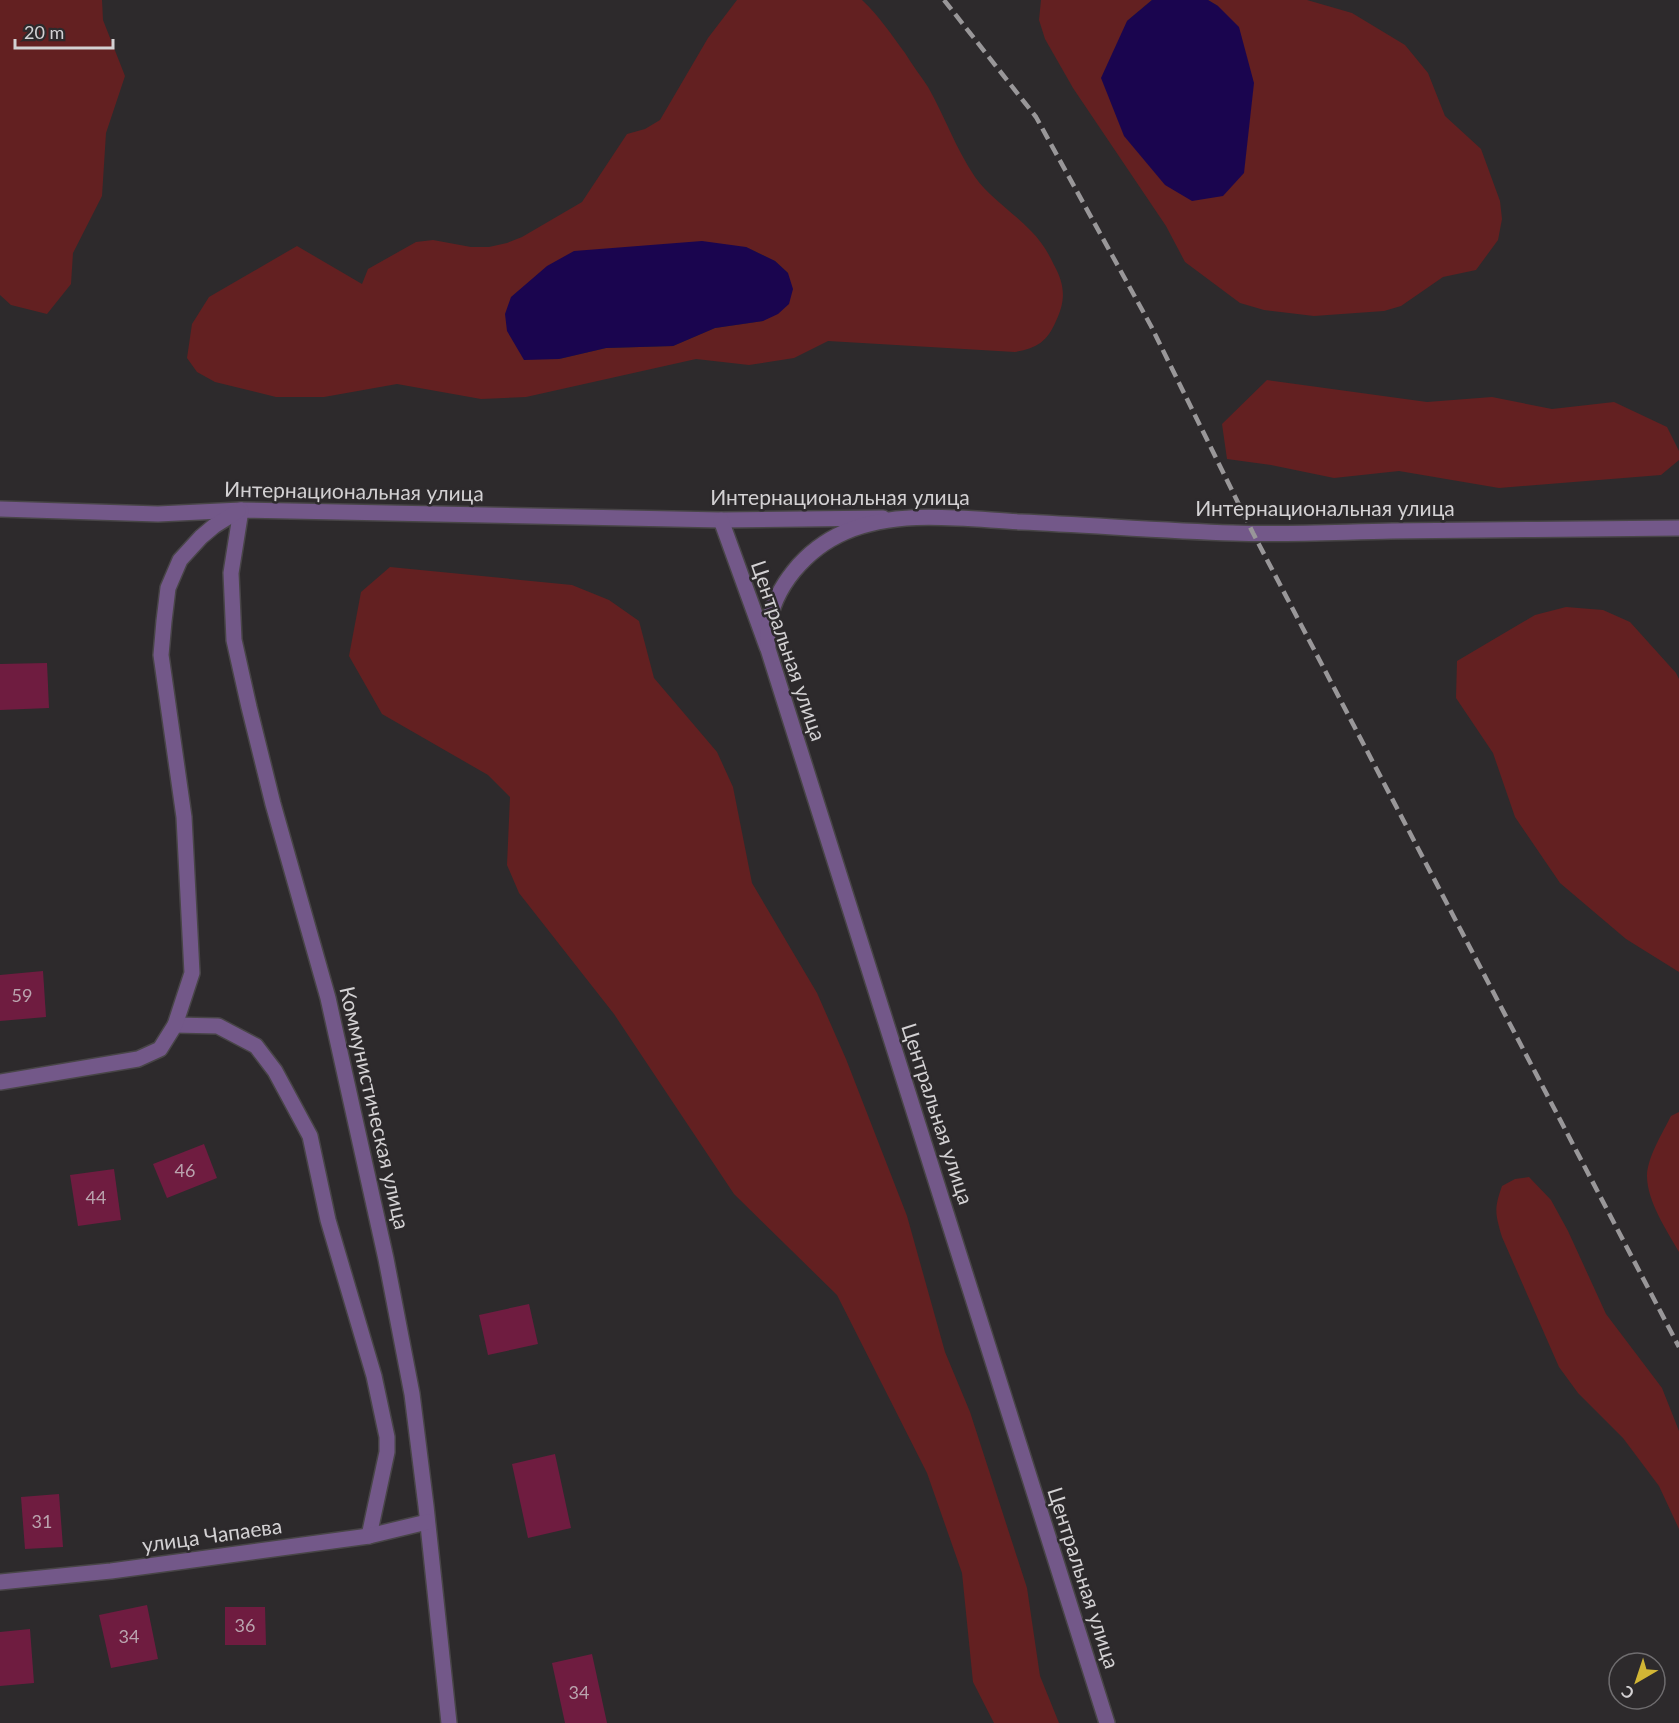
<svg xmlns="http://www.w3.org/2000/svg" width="1679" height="1723" viewBox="0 0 1679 1723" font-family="Lato,sans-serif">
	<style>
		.green { fill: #632021; fill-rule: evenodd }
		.water { fill: #1a054f }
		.building { fill: #6f1c40 }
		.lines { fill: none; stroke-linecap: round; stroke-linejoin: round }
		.service-casing { stroke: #484547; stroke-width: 18 }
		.minor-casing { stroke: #484547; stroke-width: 18 }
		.tertiary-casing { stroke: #484547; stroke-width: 18 }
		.service { stroke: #735889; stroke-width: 15 }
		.minor { stroke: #735889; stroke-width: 15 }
		.tertiary { stroke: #735889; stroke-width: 15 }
		.rail { stroke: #999799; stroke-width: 4.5; stroke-dasharray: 12 6; stroke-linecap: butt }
		.labels { text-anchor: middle; stroke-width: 5; stroke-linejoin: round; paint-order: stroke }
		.number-label { font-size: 18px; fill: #baa4ae }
		.street-label { font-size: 21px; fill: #d3d1d3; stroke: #2d2a2c }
	</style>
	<rect width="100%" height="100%" fill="#2d2a2c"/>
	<g class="green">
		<path d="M 0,0 L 102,0 L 103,20 L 125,76 L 106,133 L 102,196 L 73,253 L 71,284 L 47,314 L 11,305 L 0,295 Z"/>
		<path d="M 737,0 L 862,0 C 879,16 891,34 905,53 C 912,65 921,76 928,87 C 945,117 956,149 975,177 C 990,198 1013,212 1031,231 C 1041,241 1048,252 1054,265 C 1065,285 1066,300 1056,321 C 1047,342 1037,348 1015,352 L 828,341 L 794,358 L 749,365 L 696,359 L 526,397 L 481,399 L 397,384 L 324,397 L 276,397 L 215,382 L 197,372 L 187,358 L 192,324 L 209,297 L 297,246 L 362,284 L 368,269 L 416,242 L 433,240 L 471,247 L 489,247 L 507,243 L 522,237 L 582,202 L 627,134 L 645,129 L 660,120 L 708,38 ZM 746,247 L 775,261 L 788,273 L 763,321 L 715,328 L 673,346 L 606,348 L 559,359 Z"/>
		<path d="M 1041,0 L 1152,0 L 1127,21 L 1218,6 L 1208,0 L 1307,0 L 1352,13 L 1405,45 L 1428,73 L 1445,116 L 1481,149 L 1500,201 L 1502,219 L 1498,240 L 1476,270 L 1443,277 L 1401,306 L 1384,311 L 1314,316 L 1264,310 L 1240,303 L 1185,262 L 1166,226 L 1073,88 L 1045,39 L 1039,20 Z"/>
		<path d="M 1267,380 L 1427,402 L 1492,397 L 1552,409 L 1614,402 L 1667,427 L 1679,451 L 1679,460 L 1661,475 L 1499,488 L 1399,471 L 1334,478 L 1271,465 L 1227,459 L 1222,424 Z"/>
		<path d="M 390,567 L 572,585 L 609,600 L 639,621 L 654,678 L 717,752 L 733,787 L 752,883 L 817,993 L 846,1059 L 907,1216 L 945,1352 L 970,1412 L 1027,1588 L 1040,1676 L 1059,1723 L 994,1723 L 973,1682 L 962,1573 L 927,1473 L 837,1295 L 734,1194 L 614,1014 L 519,893 L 507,865 L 510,797 L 488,775 L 382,714 L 349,656 L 361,592 Z"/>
		<path d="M 1566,607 L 1603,610 L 1630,622 L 1676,673 L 1679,679 L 1679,972 L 1626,939 L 1560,883 L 1515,817 L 1493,753 L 1456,698 L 1457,661 L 1535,615 Z"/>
		<path d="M 1679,1112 L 1679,1252 C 1667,1231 1647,1201 1647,1176 C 1647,1158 1663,1132 1671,1116 Z"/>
		<path d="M 1529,1177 L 1551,1200 L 1568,1231 L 1606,1314 L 1662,1388 L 1679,1431 L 1679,1529 L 1659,1486 L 1623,1438 L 1578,1393 L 1559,1367 L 1502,1237 C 1495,1213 1494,1209 1502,1186 L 1515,1179 Z"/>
	</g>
	<g class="water">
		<path d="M 1152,0 L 1208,0 L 1218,6 L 1239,27 L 1254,83 L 1244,173 L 1223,196 L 1192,201 L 1165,185 L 1124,136 L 1101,78 L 1127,21 Z"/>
		<path d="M 702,241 L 746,247 L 775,261 L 788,273 L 793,289 L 789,304 L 778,314 L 763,321 L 715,328 L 673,346 L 606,348 L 559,359 L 524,360 L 507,331 L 505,314 L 511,297 L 547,266 L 574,251 Z"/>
	</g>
	<g class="building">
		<path d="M 47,663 L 49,708 L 0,710 L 0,664 Z"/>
		<path d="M 43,971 L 46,1017 L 0,1021 L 0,975 Z"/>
		<path d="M 204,1144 L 217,1178 L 167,1198 L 153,1164 Z"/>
		<path d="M 114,1169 L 121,1220 L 78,1226 L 70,1175 Z"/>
		<path d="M 529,1304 L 538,1344 L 488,1355 L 479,1315 Z"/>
		<path d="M 555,1454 L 571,1528 L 528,1538 L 512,1464 Z"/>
		<path d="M 59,1494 L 63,1547 L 25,1549 L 21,1497 Z"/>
		<path d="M 147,1605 L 158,1659 L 111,1668 L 99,1615 Z"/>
		<path d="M 225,1607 L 265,1607 L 266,1645 L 225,1645 Z"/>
		<path d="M 30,1629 L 34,1683 L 0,1686 L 0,1632 Z"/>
		<path d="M 592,1654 L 607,1723 L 565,1723 L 552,1663 Z"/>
	</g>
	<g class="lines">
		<g class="service-casing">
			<path id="service" d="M 175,1025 L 218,1026 L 256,1046 L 275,1071 L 310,1136 L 328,1220 L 374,1376 L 387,1437 L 387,1452 L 369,1536"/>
		</g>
		<g class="minor-casing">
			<g id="minor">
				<path d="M 0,509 L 158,514 L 241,510 L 721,520 L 883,518"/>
				<path d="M 241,510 L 231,573 L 234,640 L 249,707 L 273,804 L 328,998 L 386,1259 L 412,1394 L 426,1506 L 449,1723"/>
				<path d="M 721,520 L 767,647"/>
				<path d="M 0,1082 L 138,1059 L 160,1049 L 175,1025 L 192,973 L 184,817 L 161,655 L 164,621 L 168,588 L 180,560 L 201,537 L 214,526 L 238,511"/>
				<path d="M 0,1582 L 111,1571 L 369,1536 L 427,1522"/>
			</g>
		</g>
		<g class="tertiary-casing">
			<path id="tertiary" d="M 1107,1723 L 768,649 C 768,643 767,636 768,629 C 773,587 806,549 845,532 C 899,509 963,519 1021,522 C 1092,525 1163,531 1233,533 C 1286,535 1339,532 1392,531 C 1488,530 1583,529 1679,528"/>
		</g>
		<use href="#service" class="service"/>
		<use href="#minor" class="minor"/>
		<use href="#tertiary" class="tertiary"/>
		<path class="rail" d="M 944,0 L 1036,117 L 1151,326 L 1253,533 L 1679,1347"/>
	</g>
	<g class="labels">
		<g class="number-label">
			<text x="22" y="1002">59</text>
			<text x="185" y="1177">46</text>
			<text x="96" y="1204">44</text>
			<text x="42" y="1528">31</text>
			<text x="245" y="1632">36</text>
			<text x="129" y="1643">34</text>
			<text x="579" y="1699">34</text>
		</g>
		<g class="street-label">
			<text transform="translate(354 492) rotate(1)" y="7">Интернациональная улица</text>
			<text x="840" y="505">Интернациональная улица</text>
			<text x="1325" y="516">Интернациональная улица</text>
			<text transform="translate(788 651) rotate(71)" y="7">Центральная улица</text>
			<text transform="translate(374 1108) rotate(77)" y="7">Коммунистическая улица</text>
			<text transform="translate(937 1114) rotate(72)" y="7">Центральная улица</text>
			<text transform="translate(212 1536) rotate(-8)" y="7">улица Чапаева</text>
			<text transform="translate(1083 1578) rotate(72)" y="7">Центральная улица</text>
		</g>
	</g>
	<g transform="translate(1637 1681) rotate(219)"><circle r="28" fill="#2d2a2c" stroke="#6f6d6f" stroke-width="1.5"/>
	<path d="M0-4.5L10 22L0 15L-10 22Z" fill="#d2b635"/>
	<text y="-9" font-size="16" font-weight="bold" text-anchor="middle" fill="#d3d1d3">С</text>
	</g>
	<path d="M15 39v9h98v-9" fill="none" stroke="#d3d1d3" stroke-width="3"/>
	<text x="24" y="39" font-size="18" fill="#d3d1d3" stroke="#2d2a2c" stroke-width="4.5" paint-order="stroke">20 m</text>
</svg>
